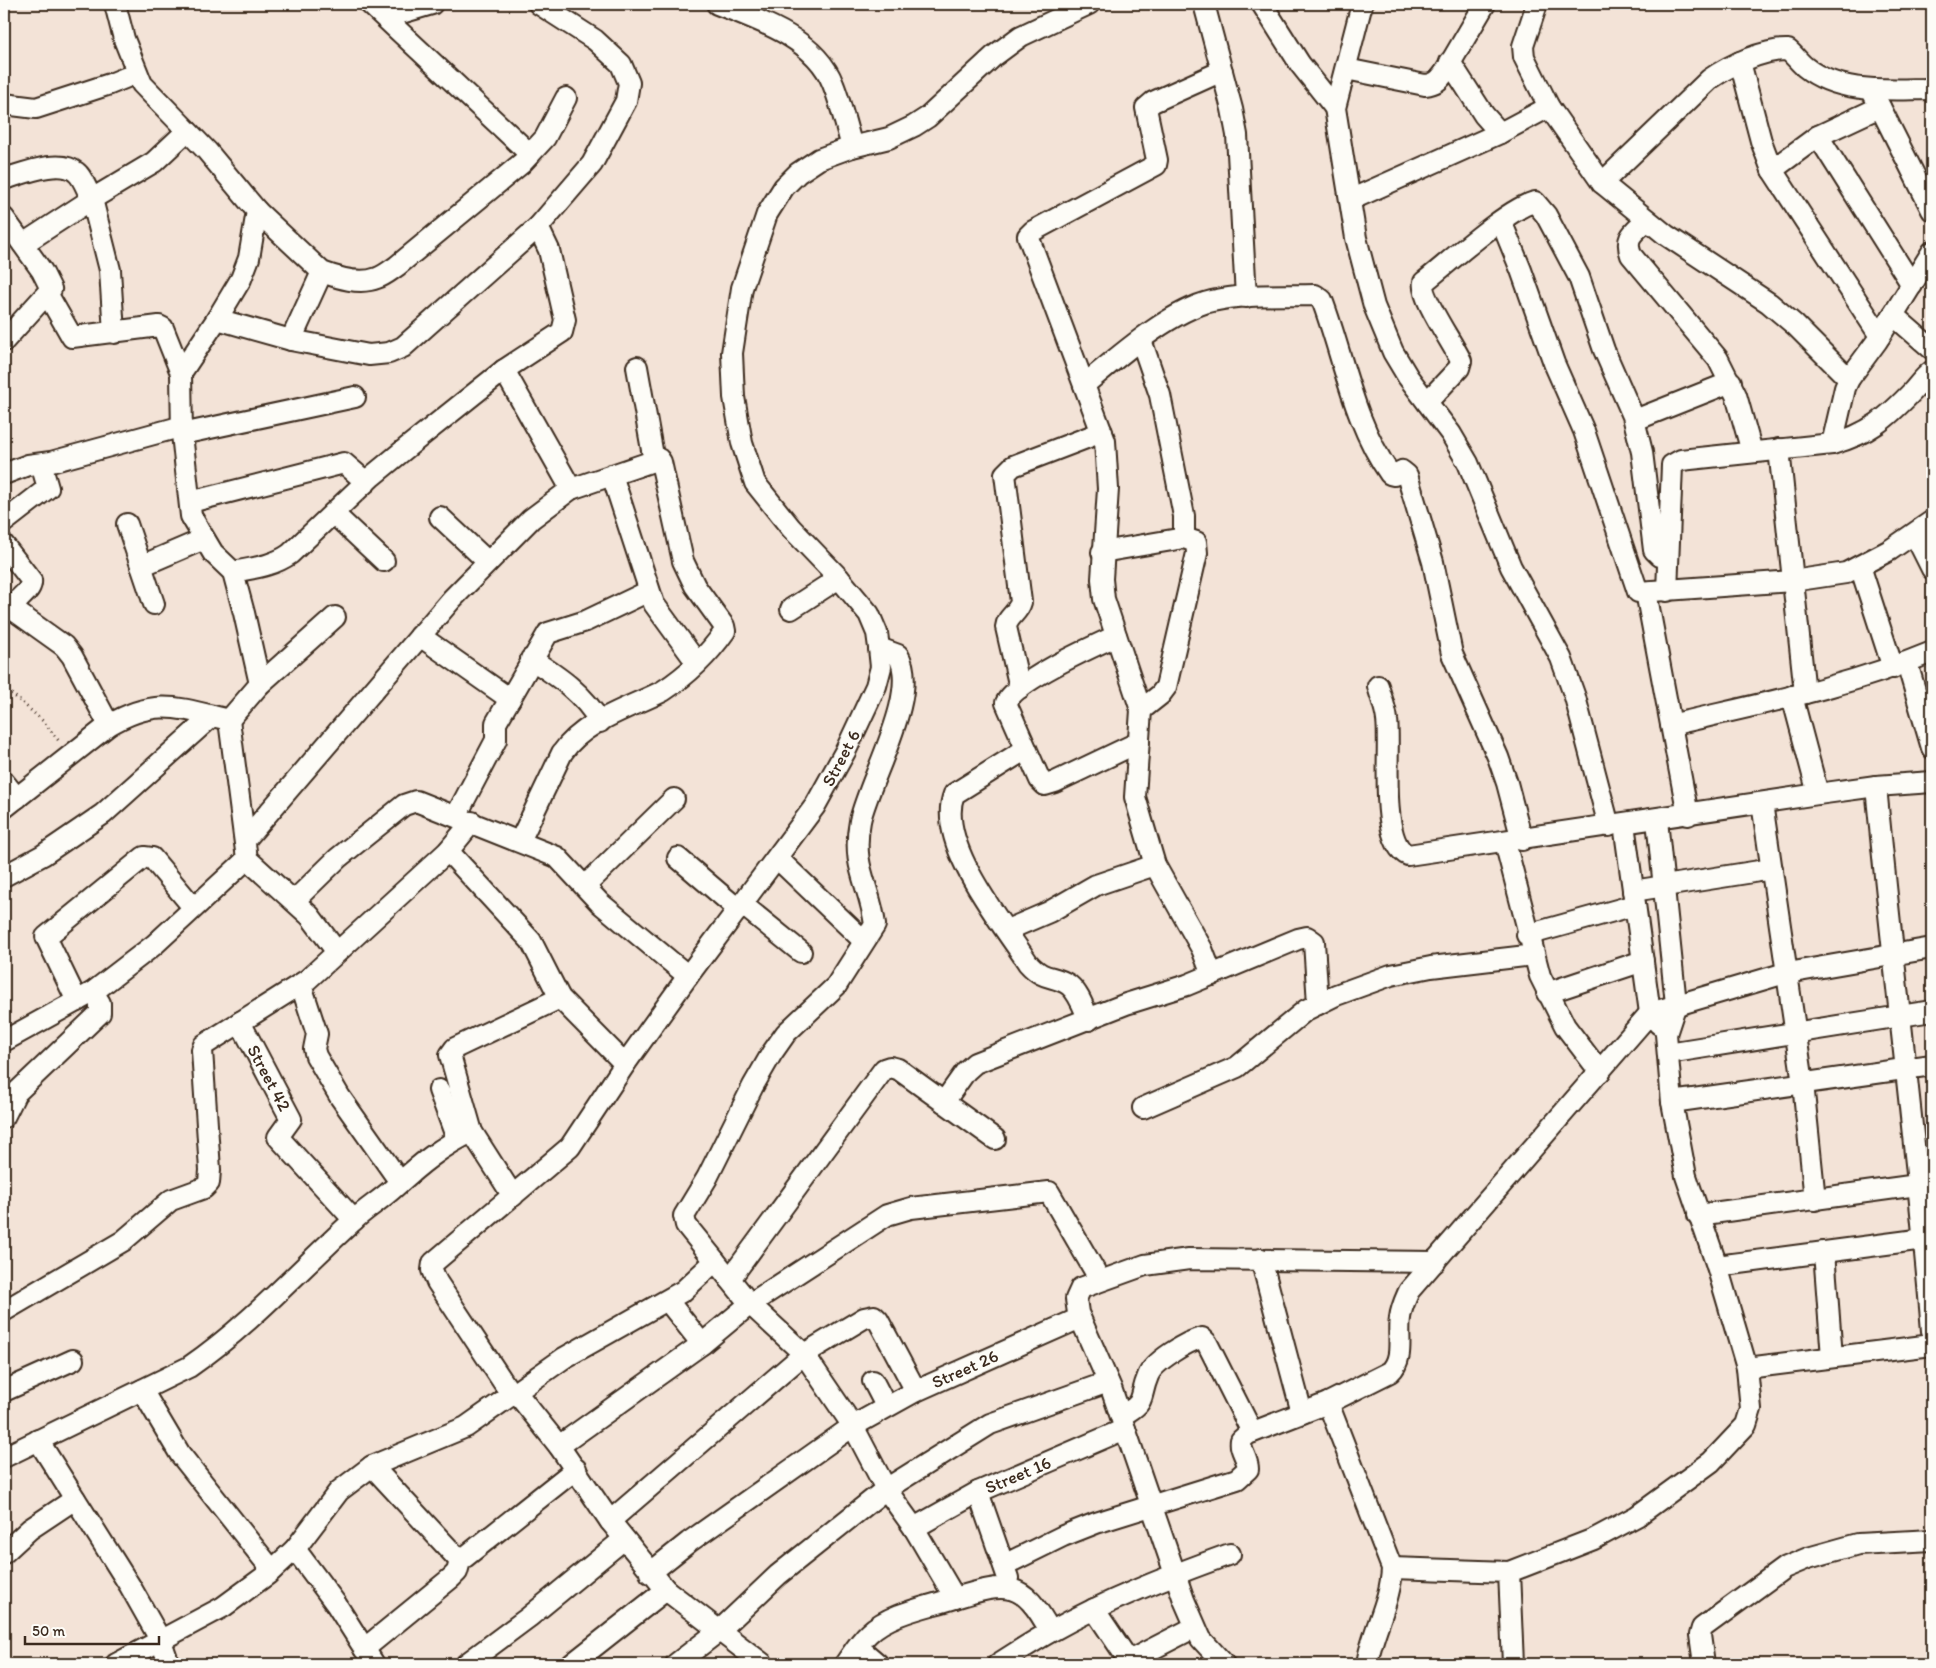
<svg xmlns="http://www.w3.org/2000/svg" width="1936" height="1668" viewBox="0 0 1936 1668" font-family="Itim,sans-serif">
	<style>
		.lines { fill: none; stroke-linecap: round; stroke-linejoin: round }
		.minor-casing { stroke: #3b2a1e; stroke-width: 24 }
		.path { stroke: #3b2a1e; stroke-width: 3; stroke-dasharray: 1 4; stroke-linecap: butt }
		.minor { stroke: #fdfcf7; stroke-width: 20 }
		.labels { text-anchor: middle; stroke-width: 4.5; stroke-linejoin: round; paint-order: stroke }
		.street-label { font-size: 18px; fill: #3b2a1e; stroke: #fdfcf7 }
	</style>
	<rect width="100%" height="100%" fill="#f3e3d7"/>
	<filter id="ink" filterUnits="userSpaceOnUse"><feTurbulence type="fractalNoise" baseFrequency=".02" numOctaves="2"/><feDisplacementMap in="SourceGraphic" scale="10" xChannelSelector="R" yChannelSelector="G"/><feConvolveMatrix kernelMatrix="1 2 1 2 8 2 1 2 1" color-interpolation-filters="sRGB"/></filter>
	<g filter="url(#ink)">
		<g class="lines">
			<g class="minor-casing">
				<g id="minor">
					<path d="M 115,4 L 124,39 L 142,84 L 207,151 L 257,211 L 249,258 L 241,279 L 217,319 L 181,373 L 182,434 L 191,516 L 213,553 L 233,572 L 244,613 L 260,684"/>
					<path d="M 370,4 L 530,154"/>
					<path d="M 717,4 C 759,20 816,39 833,84 C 841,104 846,126 852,147"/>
					<path d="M 1204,4 L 1232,109 L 1237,135 L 1246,297"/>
					<path d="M 1262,4 L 1300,64 L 1335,108"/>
					<path d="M 1362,4 L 1335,108 L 1356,238 L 1374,306 L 1393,352 L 1408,377 L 1451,434 L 1468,463 L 1511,567 L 1561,658 L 1575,697 L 1609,826"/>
					<path d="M 1537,4 L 1523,46 L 1524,57 L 1549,107 L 1602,183 L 1666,235 L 1769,303 L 1795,325 L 1849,379"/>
					<path d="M 389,20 L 398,14 L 432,4"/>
					<path d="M 1450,62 L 1484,115 L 1500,133"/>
					<path d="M 1740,62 L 1761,141 L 1772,170 L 1880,336"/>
					<path d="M 1346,69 L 1425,85 C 1435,84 1439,81 1445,72 L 1485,4"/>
					<path d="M 1871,89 L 1932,210"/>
					<path d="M 4,104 L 36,108 L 110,84 L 137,73"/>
					<path d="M 1818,136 L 1912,285"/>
					<path d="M 1772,170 L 1818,136 L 1880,107"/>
					<path d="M 4,179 C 22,174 60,158 76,172 C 83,177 87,191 92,199 L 154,162 L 187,131"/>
					<path d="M 1602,183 L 1710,79 C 1730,65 1764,49 1788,50 C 1794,55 1799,62 1805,67 C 1840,95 1890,89 1932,89"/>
					<path d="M 1350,200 L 1500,133 L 1549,107"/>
					<path d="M 257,211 L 322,272 C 338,278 360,285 377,278 C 384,276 391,270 397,266 L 522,163 L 545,138 L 566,98"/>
					<path d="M 4,218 L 42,271 L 51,289 L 4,341"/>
					<path d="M 1647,220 C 1635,232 1624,236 1631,255 L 1718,359 L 1736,395 L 1752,452"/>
					<path d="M 1501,221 L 1521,270 L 1554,363 L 1584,431 L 1638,592 L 1792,581 L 1846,573 L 1890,550 L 1932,521"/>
					<path d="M 23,244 L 92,199 L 110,270 L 114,333"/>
					<path d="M 48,295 L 72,337 L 159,326 L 163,328 L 181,373"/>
					<path d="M 1893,315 L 1932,349"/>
					<path d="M 217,319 L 291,340 L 369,355 L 389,353 L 403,347 L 538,227 L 592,164 L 626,101 L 629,83 L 621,64 L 595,40 L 539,4"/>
					<path d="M 291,340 L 322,272"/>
					<path d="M 637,367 L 654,461"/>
					<path d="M 504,370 L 571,489"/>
					<path d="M 1084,385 C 1118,357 1169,311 1212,301 C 1245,293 1281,296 1315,295 L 1322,300 C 1344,358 1353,422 1390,474 L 1394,475 L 1402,471 L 1407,475 L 1433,562 L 1452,654 L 1498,757 L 1507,783 L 1522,840"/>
					<path d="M 1427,402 L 1459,368 L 1461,361 C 1455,346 1419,296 1424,282 C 1447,264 1511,206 1535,202 L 1546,215 L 1579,277 L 1604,350 L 1633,416 L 1642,452 L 1654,550 L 1660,556 L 1668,557"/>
					<path d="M 1635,420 L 1731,382"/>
					<path d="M 182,434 L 355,397"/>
					<path d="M 1832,444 L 1845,388 L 1849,379 L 1877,341 L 1932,252"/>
					<path d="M 1779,449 L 1805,693"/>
					<path d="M 4,474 L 28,465 L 51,462 L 183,426"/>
					<path d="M 612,475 L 654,604 L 697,663"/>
					<path d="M 190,502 L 344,463 L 366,482"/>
					<path d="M 333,513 L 384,561"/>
					<path d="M 440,517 L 488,562"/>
					<path d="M 4,522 L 48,488 L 41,464"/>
					<path d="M 127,524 L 154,604"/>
					<path d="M 1915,535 L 1932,569"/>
					<path d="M 4,545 L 31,580 C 33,593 12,598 15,611 L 64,646 L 72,656 L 109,725"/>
					<path d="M 1102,552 L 1184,538 L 1184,516 L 1160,395 L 1141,340"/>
					<path d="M 141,566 L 204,539"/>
					<path d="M 1860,566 L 1893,668"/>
					<path d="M 233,572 C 253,568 273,566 290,554 L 371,477 L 410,445 L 504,370 L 562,332 L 565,320 L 549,250 L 538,227"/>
					<path d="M 1667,591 L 1672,465 L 1681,460 L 1832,444 C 1869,434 1887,418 1913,391 C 1919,384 1925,376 1932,371"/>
					<path d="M 1646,592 L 1688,815"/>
					<path d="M 791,609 L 839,578"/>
					<path d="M 420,636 L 510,699"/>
					<path d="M 1116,636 C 1092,647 1016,681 1006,703 L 1040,780 L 1045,785 L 1055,782 L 1139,742"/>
					<path d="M 531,659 C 559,677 583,693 600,722"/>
					<path d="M 1907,663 L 1932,748"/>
					<path d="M 1378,686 C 1381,697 1386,709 1387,720 C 1391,747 1378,843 1408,855 L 1818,794 L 1876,786 L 1932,782"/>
					<path d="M 1020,688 L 1006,627 C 1007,617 1018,613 1021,602 L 1005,474 L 1013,466 L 1102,432"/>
					<path d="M 1792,696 L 1818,794"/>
					<path d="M 1141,710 L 1160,695 L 1166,687 L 1197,553 L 1196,542 L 1184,538"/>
					<path d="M 229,720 L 247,859 L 310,916 L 337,952"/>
					<path d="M 1671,725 C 1759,704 1848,687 1932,652"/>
					<path d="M 1026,749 L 954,794 C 935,843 1003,924 1028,963 C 1045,982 1053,974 1069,985 C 1079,993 1084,1009 1089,1020"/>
					<path d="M 4,782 L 17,798"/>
					<path d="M 1876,786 C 1893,968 1917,1149 1932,1331"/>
					<path d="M 1762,803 L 1803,1083 L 1815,1200"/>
					<path d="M 4,808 L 109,725 C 156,697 179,708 229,720 L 260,684 L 335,617"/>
					<path d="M 456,816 L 496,740 L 496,723 L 548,633 L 586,621 L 649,591"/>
					<path d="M 1624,824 L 1650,1013 L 1659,1024"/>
					<path d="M 246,839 L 452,599 L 531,519 L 571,489 L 659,459 L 661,462 L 683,561 L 695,586 L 724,626 L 725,631 C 709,654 686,676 663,691 C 629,708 584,721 562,753 L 520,841"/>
					<path d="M 1505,842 L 1540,976 L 1565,1026 L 1600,1072"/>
					<path d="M 448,851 L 531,941 L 560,998 L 625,1064"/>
					<path d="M 678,858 L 739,910"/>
					<path d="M 777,858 L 864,941"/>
					<path d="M 4,876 L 43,855 L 103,814 L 212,716"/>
					<path d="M 585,886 L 674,799"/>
					<path d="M 1633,891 L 1772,869"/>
					<path d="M 294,901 L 338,858 L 404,805 L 416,801 L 557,857 L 600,903 L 688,976"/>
					<path d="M 743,905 L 801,952"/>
					<path d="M 1007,930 L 1049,912 L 1096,885 L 1155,865"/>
					<path d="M 1527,935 L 1635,905"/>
					<path d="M 1212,975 L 1202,949 L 1155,865 L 1135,797 L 1141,710 L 1104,599 L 1102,579 L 1108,489 L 1105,441 L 1028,236 L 1033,231 L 1156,165 L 1157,160 L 1146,108 L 1153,102 L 1222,71"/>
					<path d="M 301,985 L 317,1034 L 314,1049 L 316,1056 L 340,1097 L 400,1182"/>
					<path d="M 1547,993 L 1643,961"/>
					<path d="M 77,1001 L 46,937 L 144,857 L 152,858 L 193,907"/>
					<path d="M 240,1022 L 291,1119 L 278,1137 L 354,1220"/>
					<path d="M 4,1041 L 93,992 L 154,945 L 247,859"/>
					<path d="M 1668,1053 L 1932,1011"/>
					<path d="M 439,1090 L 457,1139"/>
					<path d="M 944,1102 L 966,1071 L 975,1063 L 1126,1004 L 1187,985 L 1298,939 L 1307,937 L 1314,942 L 1318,1004"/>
					<path d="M 1672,1102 L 1932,1065"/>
					<path d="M 1143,1108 L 1237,1067 L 1306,1010 L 1336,995 L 1391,975 L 1431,967 L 1534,955"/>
					<path d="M 4,1117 L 16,1093 L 100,1013 L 100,1003 L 93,992"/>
					<path d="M 513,1196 L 472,1132 L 450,1055 L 455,1048 L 560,998"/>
					<path d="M 1698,1215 L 1932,1183"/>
					<path d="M 1824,1252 L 1832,1357"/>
					<path d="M 1261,1259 L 1302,1413"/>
					<path d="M 1717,1266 L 1924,1239"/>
					<path d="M 730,1279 L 884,1069 L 890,1067 L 898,1069 L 995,1139"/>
					<path d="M 668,1301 L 702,1344"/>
					<path d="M 4,1311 L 123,1241 L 171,1200 L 204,1188 L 209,1183 L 210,1170 L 202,1050 L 204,1045 L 307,980 L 448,851 L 472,822"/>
					<path d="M 1747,1368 L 1932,1345"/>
					<path d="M 873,1381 L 886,1406"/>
					<path d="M 142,1390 L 180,1454 L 272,1570"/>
					<path d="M 4,1391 L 73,1360"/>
					<path d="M 515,1391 L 559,1446 L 610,1521 L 666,1590 L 763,1664"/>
					<path d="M 511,1394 L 437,1282 L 432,1270 L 433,1263 L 570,1147 L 625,1064 L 688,976 L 815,806 L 846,750 L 876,686 L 881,667 L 879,648 L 877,633 L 869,614 L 839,578 L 791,528 L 755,483 L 742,443 L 734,397 L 732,353 L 742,288 L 767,214 L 784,187 L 798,173 L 819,159 L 852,147 L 889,138 L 914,126 L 928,117 L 994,56 L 1021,36 L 1089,4"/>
					<path d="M 1328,1403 L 1392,1568 C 1391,1602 1372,1631 1367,1664"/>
					<path d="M 1121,1416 C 1148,1401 1138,1400 1148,1376 C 1153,1362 1187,1341 1202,1338 L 1207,1343 L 1252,1432"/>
					<path d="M 38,1440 L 130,1586 L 161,1641 L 169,1664"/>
					<path d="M 559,1446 L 702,1344 L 750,1304 L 887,1215 L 911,1208 L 1049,1192 L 1100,1280"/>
					<path d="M 4,1457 L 189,1367 C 250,1325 299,1270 354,1220 C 367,1208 382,1199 395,1187 C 419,1165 442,1146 472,1132"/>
					<path d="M 372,1466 L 466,1427 L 564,1358 L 683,1291 L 715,1261"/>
					<path d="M 978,1492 L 1008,1578"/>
					<path d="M 610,1521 L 804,1354 L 864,1318 L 874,1316 L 878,1320 L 916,1391"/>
					<path d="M 914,1528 L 978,1492 L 1125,1429"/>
					<path d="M 295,1549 L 336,1604 L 374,1664"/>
					<path d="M 4,1553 L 30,1529 L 75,1499"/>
					<path d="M 1004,1565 L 1063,1536 L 1096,1523 L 1237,1479 L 1248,1469 C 1248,1458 1239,1450 1241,1440 L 1248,1434 L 1328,1403 L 1390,1372 C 1405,1358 1397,1336 1400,1318 C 1401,1308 1405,1300 1409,1291 L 1650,1013 L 1782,974 L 1932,948"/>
					<path d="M 1392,1568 L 1509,1572"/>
					<path d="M 650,1573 L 689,1542 L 853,1426 L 916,1391 L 1080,1318"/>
					<path d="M 955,1598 C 1007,1582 1023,1580 1050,1631"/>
					<path d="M 1094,1609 L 1129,1661 L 1195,1627"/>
					<path d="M 858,1647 L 878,1664"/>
					<path d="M 364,1649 L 451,1578 L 457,1572 L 460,1561"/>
					<path d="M 116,1664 L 223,1607 L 268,1574 L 295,1549 L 339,1491 L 372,1466 L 460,1561 L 576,1469"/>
					<path d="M 466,1664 L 529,1617 L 624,1539"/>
					<path d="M 572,1664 L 666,1590"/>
					<path d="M 676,1664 L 719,1631 L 778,1575 L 886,1489 L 990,1424 L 1108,1382"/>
					<path d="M 845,1664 C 852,1654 860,1641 869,1633 C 890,1613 928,1607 955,1598 L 914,1528 L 886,1489 L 853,1426 L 804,1354 L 750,1304 L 686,1225 L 684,1216 L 707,1178 L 753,1086 L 772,1053 L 786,1033 L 836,986 L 875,925 C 870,884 851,868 860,821 C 869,779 921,693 898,655 L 879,648"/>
					<path d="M 998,1664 C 1015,1653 1032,1642 1050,1632 C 1107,1600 1169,1576 1230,1554"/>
					<path d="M 1224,1664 L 1201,1639 L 1184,1600 L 1111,1388 L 1078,1313 L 1076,1299 L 1081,1288 L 1145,1265 L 1189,1259 L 1435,1262"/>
					<path d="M 1513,1664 L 1509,1572 L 1594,1539 L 1637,1516 L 1711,1462 L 1746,1425 L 1751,1409 L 1747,1368 L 1717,1266 L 1686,1176 L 1672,1102 L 1666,1034 L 1676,1004 L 1657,820"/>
					<path d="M 1704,1664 L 1700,1635 L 1702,1628 L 1784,1568 L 1808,1558 L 1858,1544 L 1932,1540"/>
				</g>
			</g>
			<path class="path" d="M 4,687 L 43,721 L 59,741"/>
			<use href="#minor" class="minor"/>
		</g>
	</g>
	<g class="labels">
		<g class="street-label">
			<text transform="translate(841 758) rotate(-62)" y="6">Street 6</text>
			<text transform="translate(269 1078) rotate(62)" y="6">Street 42</text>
			<text transform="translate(965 1369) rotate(-24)" y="6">Street 26</text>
			<text transform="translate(1018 1475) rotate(-23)" y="6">Street 16</text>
		</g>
	</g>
	<rect width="1936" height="1668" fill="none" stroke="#fdfcf7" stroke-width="20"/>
	<rect x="10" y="10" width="1916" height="1648" fill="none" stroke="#3b2a1e" stroke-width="2" filter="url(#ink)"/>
	<path d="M25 1636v8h134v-8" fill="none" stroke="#3b2a1e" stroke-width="2.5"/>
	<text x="32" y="1636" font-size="15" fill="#3b2a1e" stroke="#fdfcf7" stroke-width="4" paint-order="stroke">50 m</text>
</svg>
